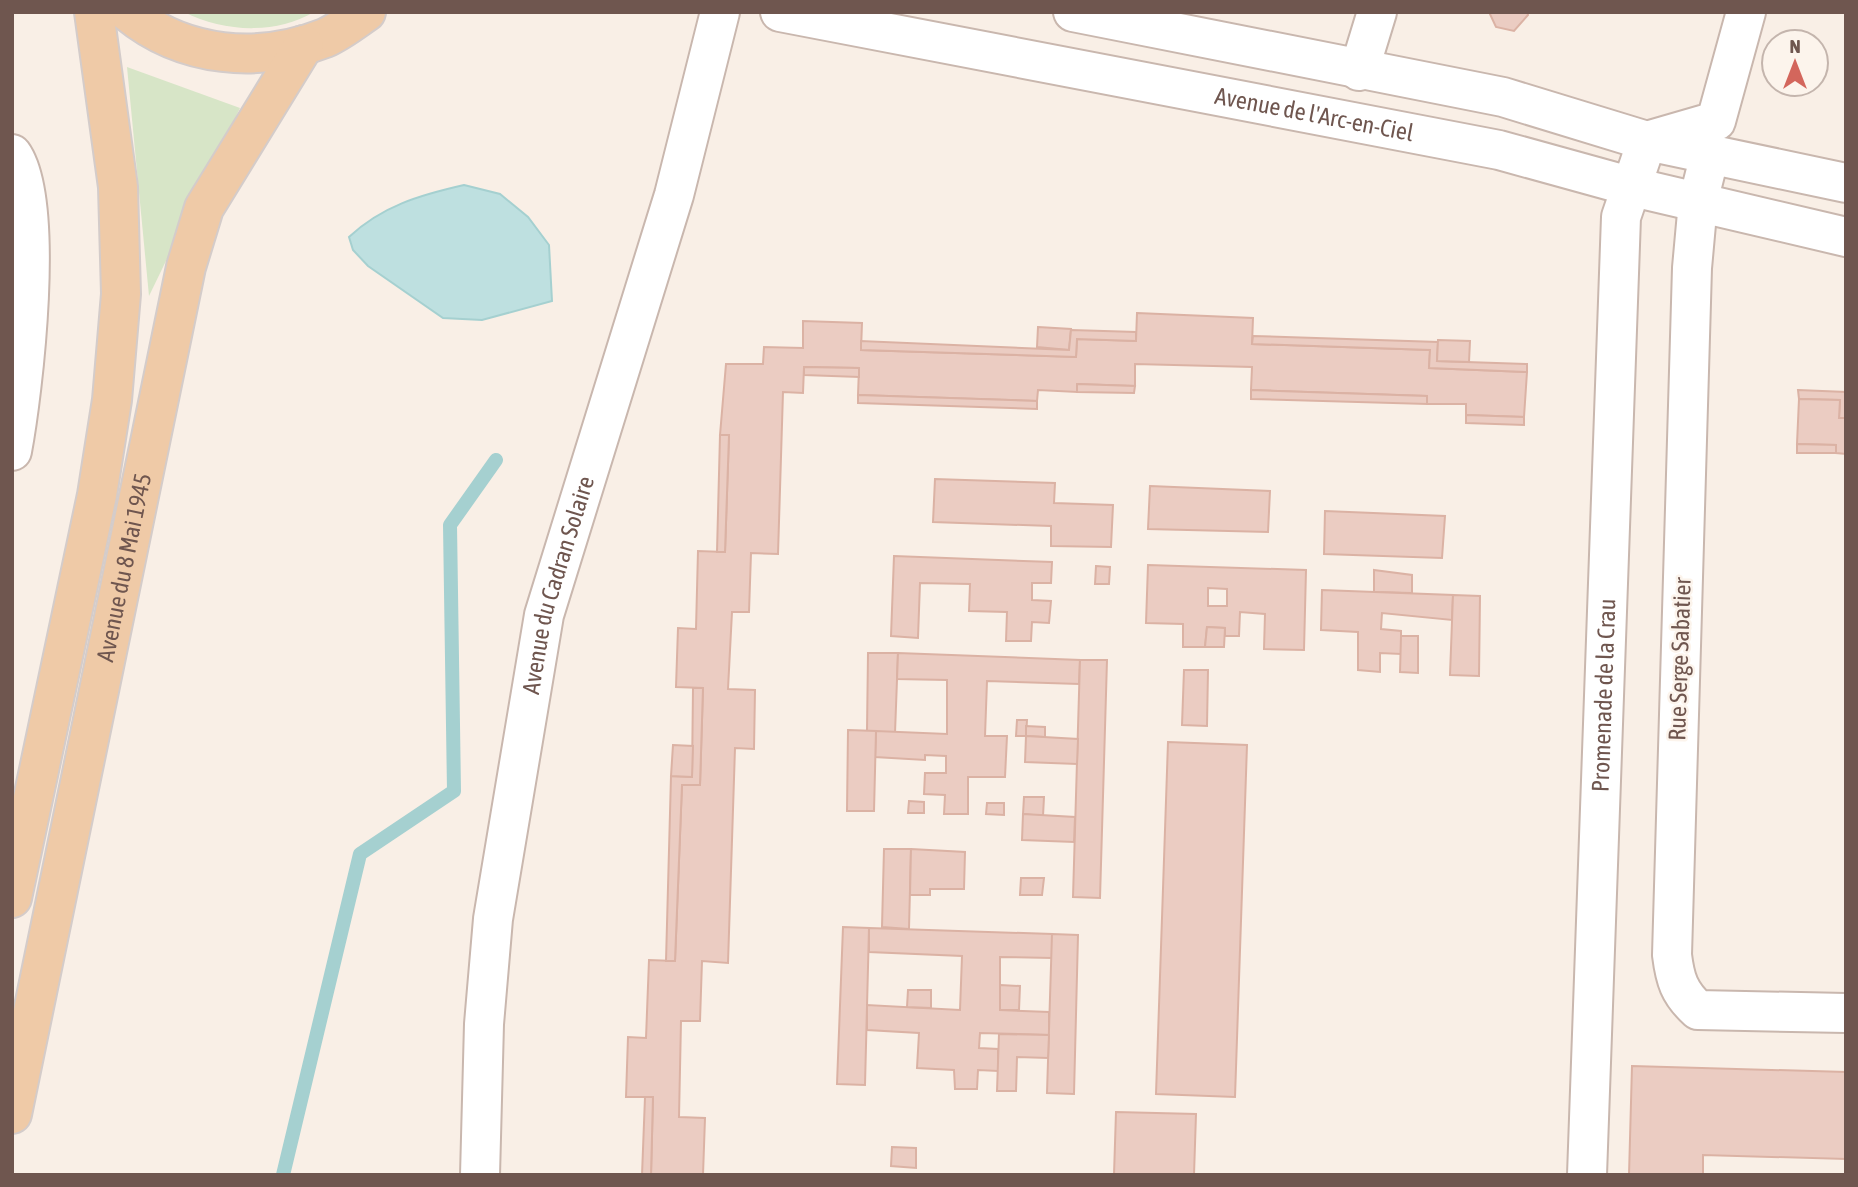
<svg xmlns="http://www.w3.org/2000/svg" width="1858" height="1187" viewBox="0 0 1858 1187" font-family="'Asap Condensed',sans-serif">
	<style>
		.green { fill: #d7e5c7 }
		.water { fill: #bee0e0; stroke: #a5d0d0; stroke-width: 2 }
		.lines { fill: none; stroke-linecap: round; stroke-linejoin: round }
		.stream { stroke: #a5d0d0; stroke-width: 14 }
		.building { fill: #ebccc2; stroke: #dbb2a4; stroke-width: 2; fill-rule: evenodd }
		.minor-casing { stroke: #c9b7ae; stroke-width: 42 }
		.major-casing { stroke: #d4ccca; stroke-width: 42 }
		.minor { stroke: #fff; stroke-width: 38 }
		.major { stroke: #efcaa7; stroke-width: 38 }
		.labels { text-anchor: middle; stroke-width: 5; stroke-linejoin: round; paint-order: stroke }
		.street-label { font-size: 24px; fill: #6f564f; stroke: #fcf4ec }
	</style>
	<rect width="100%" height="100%" fill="#f9efe6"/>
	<g class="green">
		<path d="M 184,12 L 314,12 C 274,35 224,32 184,12 Z"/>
		<path d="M 127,67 L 240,108 L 149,296 Z"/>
	</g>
	<path class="water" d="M 464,185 L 500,194 L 528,217 L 549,245 L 552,301 L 482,320 L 443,318 L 368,266 L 353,250 L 349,237 C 382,206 420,195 464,185 Z"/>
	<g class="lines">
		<path class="stream" d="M 283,1175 L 360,854 L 454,791 L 450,525 L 496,460"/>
	</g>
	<g class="building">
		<path d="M 1489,12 L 1527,12 L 1528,15 L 1514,31 L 1496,27 Z"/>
		<path d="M 1137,313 L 1253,318 L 1252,344 L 1430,350 L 1429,368 L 1527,372 L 1524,417 L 1466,415 L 1466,404 L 1427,404 L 1427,396 L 1251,390 L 1252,367 L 1135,364 L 1135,386 L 1077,384 L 1077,392 L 1038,390 L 1037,401 L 858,395 L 859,368 L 804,367 L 803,393 L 783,392 L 778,554 L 751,553 L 749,612 L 732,612 L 728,689 L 755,690 L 754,749 L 735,748 L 728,963 L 702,961 L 700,1021 L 681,1021 L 679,1117 L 705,1118 L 703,1175 L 651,1175 L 653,1097 L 626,1097 L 628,1037 L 646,1038 L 649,960 L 675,961 L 682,785 L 700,785 L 703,688 L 676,687 L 678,628 L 696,629 L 698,551 L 725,552 L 729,435 L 720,435 L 726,364 L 763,364 L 764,347 L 803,348 L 803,321 L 862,323 L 861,350 L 1076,357 L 1077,339 L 1136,341 Z"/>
		<path d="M 1038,327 L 1071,329 L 1069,350 L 1037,347 Z"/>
		<path d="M 1071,330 L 1136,332 L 1136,341 L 1077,339 L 1076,357 L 861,350 L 861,341 L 1069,350 Z"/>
		<path d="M 1253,336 L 1438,342 L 1437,361 L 1527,364 L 1527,372 L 1429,368 L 1430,350 L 1252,344 Z"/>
		<path d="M 1438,340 L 1470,341 L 1469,362 L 1437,361 Z"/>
		<path d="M 804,367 L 859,368 L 859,377 L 804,375 Z"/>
		<path d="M 1077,384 L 1135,386 L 1134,393 L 1077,392 Z"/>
		<path d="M 1251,390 L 1427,396 L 1427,404 L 1251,399 Z"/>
		<path d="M 1798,390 L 1846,392 L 1846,418 L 1839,418 L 1840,400 L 1799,399 Z"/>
		<path d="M 858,395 L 1037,401 L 1037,409 L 858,403 Z"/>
		<path d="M 1799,399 L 1840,400 L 1839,418 L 1846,418 L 1846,454 L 1836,453 L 1836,445 L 1797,444 Z"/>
		<path d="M 1466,415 L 1524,417 L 1524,425 L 1466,423 Z"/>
		<path d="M 720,435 L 729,435 L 725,552 L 717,552 Z"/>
		<path d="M 1797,444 L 1836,445 L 1836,453 L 1797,453 Z"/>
		<path d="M 935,479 L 1055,483 L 1054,503 L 1113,505 L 1111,547 L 1051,546 L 1051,526 L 933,522 Z"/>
		<path d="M 1150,486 L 1270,491 L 1268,532 L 1148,529 Z"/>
		<path d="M 1325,511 L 1445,516 L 1442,558 L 1324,554 Z"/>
		<path d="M 894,556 L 1052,562 L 1051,583 L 1032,583 L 1032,600 L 1051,601 L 1049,623 L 1032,622 L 1031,641 L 1006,641 L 1007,612 L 969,611 L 970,584 L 920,583 L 918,638 L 891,636 Z"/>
		<path d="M 1148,565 L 1306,570 L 1304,650 L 1264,649 L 1265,614 L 1240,612 L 1239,636 L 1225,636 L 1225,628 L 1207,627 L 1205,647 L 1183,647 L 1183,624 L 1146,623 ZM 1208,588 L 1227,589 L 1227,606 L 1208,606 Z"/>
		<path d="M 1096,566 L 1110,567 L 1109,584 L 1095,584 Z"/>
		<path d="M 1374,570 L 1412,575 L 1412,593 L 1374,592 Z"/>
		<path d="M 1322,590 L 1453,595 L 1452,620 L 1382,613 L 1381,629 L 1401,631 L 1401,654 L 1380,653 L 1380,672 L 1358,670 L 1358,632 L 1321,630 Z"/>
		<path d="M 1453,595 L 1480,596 L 1479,676 L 1450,675 Z"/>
		<path d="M 1207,627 L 1225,628 L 1224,647 L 1205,647 Z"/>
		<path d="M 1401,636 L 1418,636 L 1418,673 L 1400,672 Z"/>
		<path d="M 868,653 L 898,653 L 895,733 L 867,731 Z"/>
		<path d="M 898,653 L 1080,660 L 1079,684 L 987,681 L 985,736 L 1007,736 L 1005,777 L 968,777 L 968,814 L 944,814 L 945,795 L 924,794 L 925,773 L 946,773 L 946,756 L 925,755 L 925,760 L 875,757 L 876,731 L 947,734 L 947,680 L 897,679 Z"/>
		<path d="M 1080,660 L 1107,660 L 1100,898 L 1073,897 Z"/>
		<path d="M 1184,670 L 1208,670 L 1207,726 L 1182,725 Z"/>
		<path d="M 693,688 L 703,688 L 700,785 L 682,785 L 675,961 L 666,961 L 671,776 L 692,777 Z"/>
		<path d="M 1017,720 L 1027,720 L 1026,736 L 1016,736 Z"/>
		<path d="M 1026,726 L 1045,727 L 1045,737 L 1026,736 Z"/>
		<path d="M 848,730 L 876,731 L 874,811 L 847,811 Z"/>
		<path d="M 1026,736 L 1078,739 L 1077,764 L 1025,762 Z"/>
		<path d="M 1168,742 L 1247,745 L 1235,1097 L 1156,1094 Z"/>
		<path d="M 673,745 L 693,746 L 692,777 L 671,776 Z"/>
		<path d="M 1024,797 L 1044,797 L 1043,816 L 1023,814 Z"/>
		<path d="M 909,801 L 924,802 L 924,813 L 908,813 Z"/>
		<path d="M 987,803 L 1004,803 L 1004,815 L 986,814 Z"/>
		<path d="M 1023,814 L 1075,817 L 1074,842 L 1022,840 Z"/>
		<path d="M 884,849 L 911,849 L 909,929 L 882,927 Z"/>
		<path d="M 911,849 L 965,852 L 964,889 L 930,889 L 930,895 L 910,895 Z"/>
		<path d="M 1021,878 L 1044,878 L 1042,895 L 1020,895 Z"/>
		<path d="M 843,927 L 869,928 L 865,1085 L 837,1084 Z"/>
		<path d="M 869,928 L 1052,934 L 1052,958 L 1000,957 L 1000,1010 L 1049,1012 L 1049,1035 L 980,1033 L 979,1048 L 998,1049 L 998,1071 L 978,1070 L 977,1089 L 955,1089 L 954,1070 L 917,1068 L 919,1033 L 867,1030 L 867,1005 L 960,1010 L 962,956 L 869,952 Z"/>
		<path d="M 1052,934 L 1078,935 L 1074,1094 L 1047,1093 Z"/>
		<path d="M 1000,985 L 1020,986 L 1019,1010 L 1000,1010 Z"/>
		<path d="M 908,990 L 931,990 L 931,1008 L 907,1007 Z"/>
		<path d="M 999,1034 L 1049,1035 L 1048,1058 L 1017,1057 L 1016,1091 L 997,1091 Z"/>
		<path d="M 1632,1066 L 1846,1072 L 1846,1159 L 1703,1155 L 1703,1175 L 1629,1175 Z"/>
		<path d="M 645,1097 L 653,1097 L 651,1175 L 642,1175 Z"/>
		<path d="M 1116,1112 L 1196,1114 L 1194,1175 L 1114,1175 Z"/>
		<path d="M 892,1147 L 916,1148 L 916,1168 L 891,1166 Z"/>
	</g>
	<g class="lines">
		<g class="minor-casing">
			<g id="minor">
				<path id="s1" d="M 780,12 L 1499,150 L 1633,187 L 1846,237"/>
				<path d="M 1073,12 L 1503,97 L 1647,141 L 1846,183"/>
				<path d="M 1359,71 L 1377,12"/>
				<path d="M 12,154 C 46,200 23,393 12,451"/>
				<path d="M 1710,154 L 1698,202 L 1692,268 L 1672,955 C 1675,979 1679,993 1698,1010 L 1846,1013"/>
				<path id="s2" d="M 480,1175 L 484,1024 L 493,919 L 544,615 L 674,195 L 720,12"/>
				<path id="s3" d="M 1587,1175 L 1621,217 L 1647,141 L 1716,121 L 1746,12"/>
			</g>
		</g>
		<g class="major-casing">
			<g id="major">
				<path d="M 128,12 C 184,58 259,64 325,38 C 339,32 353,21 366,12"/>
				<path d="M 12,898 L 97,495 L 112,400 L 121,294 L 118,187 L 94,12"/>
				<path id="s4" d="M 12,1114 L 186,267 L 204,208 L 304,45"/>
			</g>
		</g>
		<use href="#minor" class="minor"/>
		<use href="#major" class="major"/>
	</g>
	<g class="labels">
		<g class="street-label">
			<text dy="8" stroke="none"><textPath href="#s1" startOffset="544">Avenue de l'Arc-en-Ciel</textPath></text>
			<text dy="8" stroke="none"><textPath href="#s4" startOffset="558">Avenue du 8 Mai 1945</textPath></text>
			<text dy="8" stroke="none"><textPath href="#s2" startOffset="597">Avenue du Cadran Solaire</textPath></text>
			<text transform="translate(1680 659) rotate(-88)" y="8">Rue Serge Sabatier</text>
			<text dy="8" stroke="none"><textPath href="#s3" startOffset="480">Promenade de la Crau</textPath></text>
		</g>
	</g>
	<rect width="1858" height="1187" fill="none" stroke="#6f564f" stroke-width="28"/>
	<g transform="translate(1795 63)"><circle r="33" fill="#fcf4ec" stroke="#c4b5ad" stroke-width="2"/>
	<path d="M0-5L12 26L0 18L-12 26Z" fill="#d3665c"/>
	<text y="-10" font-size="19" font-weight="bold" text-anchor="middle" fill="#6f564f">N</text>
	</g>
</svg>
